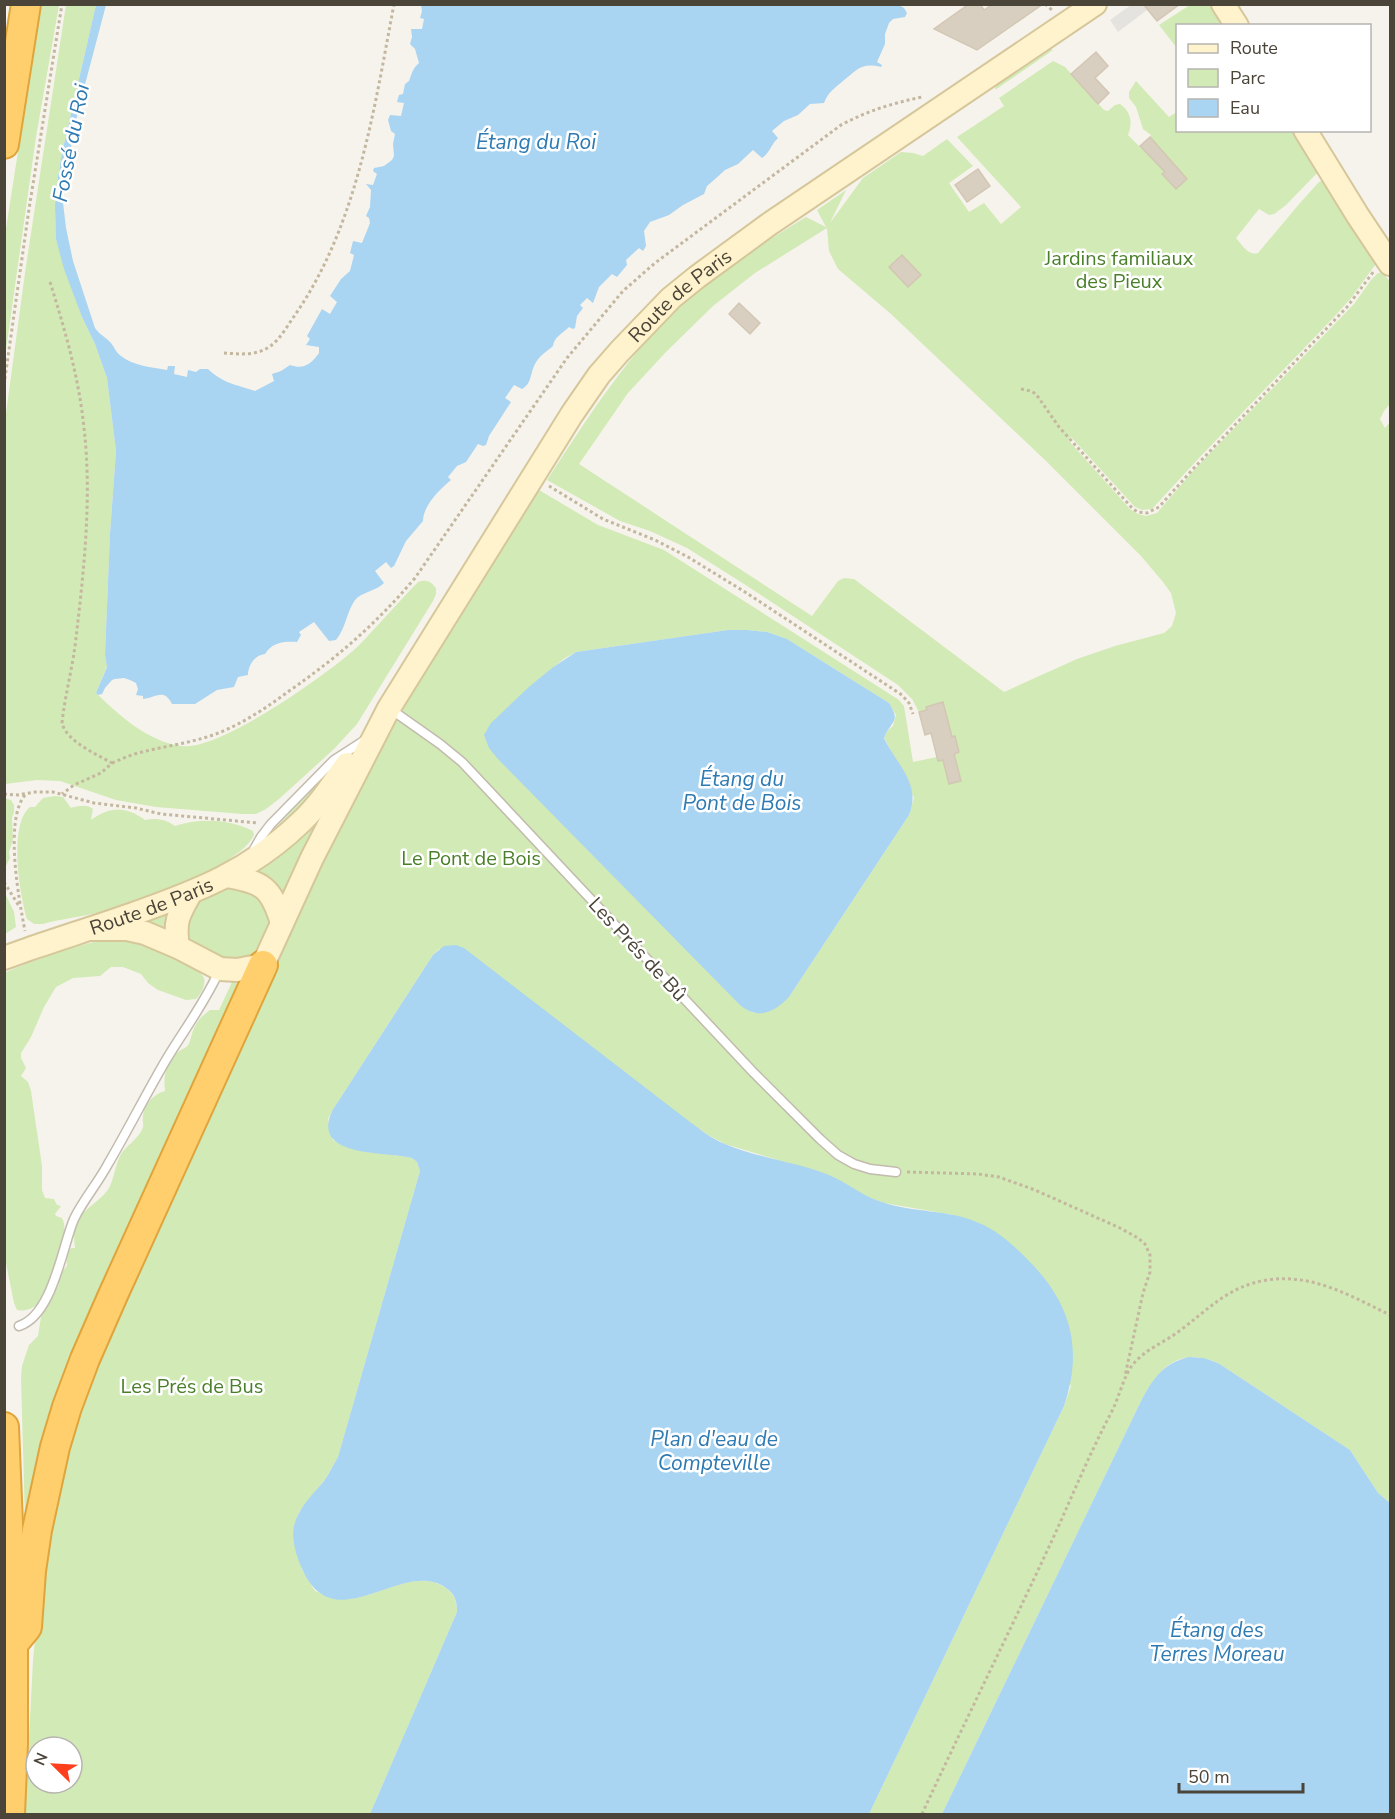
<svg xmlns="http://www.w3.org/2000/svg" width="1395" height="1819" viewBox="0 0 1395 1819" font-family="'Nunito Sans',sans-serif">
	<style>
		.green { fill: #d2eab5; fill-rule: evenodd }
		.parking { fill: #e5e3e0 }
		.water { fill: #a9d4f2 }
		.building { fill: #d8cfc1; stroke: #d3c7b4; stroke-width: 1.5 }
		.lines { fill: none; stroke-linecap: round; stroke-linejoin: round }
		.lane-casing { stroke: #c2bbae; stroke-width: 11 }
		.secondary-casing { stroke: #d6c79b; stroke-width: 26 }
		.highway-casing { stroke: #e0a43c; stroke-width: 32 }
		.path { stroke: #c4b79f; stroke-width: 3; stroke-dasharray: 3 3; stroke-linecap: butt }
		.lane { stroke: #fff; stroke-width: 8 }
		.secondary { stroke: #fff3cd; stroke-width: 22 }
		.highway { stroke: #ffcf6e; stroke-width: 28 }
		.labels { text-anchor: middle; stroke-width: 5; stroke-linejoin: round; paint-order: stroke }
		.park-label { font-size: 20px; fill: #4a7f2a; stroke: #fff }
		.street-label { font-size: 20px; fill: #4b4439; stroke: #fff }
		.water-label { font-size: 21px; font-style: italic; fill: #2e7ab2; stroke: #fff }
	</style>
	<rect width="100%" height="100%" fill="#f6f3ec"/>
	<g class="green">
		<path d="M 41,4 L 59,5 L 36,137 L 5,357 L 5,235 Z"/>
		<path d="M 1211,4 L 1225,25 L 1178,26 L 1177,48 L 1159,25 L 1190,5 Z"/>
		<path d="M 66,5 L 96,5 L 62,153 L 56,189 L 55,206 L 56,239 L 82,317 L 95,344 L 107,378 L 116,451 L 110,534 L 105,655 L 107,666 L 96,693 C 120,716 147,741 181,746 C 218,752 326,675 355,649 C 363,642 370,633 377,626 C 391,611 404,596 418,582 C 426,579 431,581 436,588 L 436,594 L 433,601 L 357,724 L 334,749 L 279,799 L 266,809 L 256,814 L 243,814 L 156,807 L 116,800 L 60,781 L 37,780 L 5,784 L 4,436 L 6,413 L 26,266 Z"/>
		<path d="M 1050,49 L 1053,50 L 995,90 L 996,85 Z"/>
		<path d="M 1053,61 L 1065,67 L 1104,110 L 1108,111 L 1115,105 L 1120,104 C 1131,112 1133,122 1128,135 L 1150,157 L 1159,147 L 1150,137 L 1151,135 L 1143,129 L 1136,107 L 1129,98 L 1129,92 L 1136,81 L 1169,117 L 1177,112 L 1178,130 L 1295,131 L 1321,169 L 1286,205 L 1274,214 L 1269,215 L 1259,209 L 1236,238 C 1242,245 1248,256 1258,253 L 1300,203 L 1319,182 L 1324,180 L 1378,261 L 1351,298 L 1334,317 L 1199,458 L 1152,509 L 1142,510 L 1135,507 L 1071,437 L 1068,440 L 1130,509 L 1138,514 L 1146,516 L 1157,513 L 1193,471 L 1354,304 L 1371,280 L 1378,273 L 1383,273 L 1390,282 L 1390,404 L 1384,411 L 1380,419 L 1385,428 L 1390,422 L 1390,1503 L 1378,1493 L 1350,1450 L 1218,1363 C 1179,1347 1160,1367 1142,1399 L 942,1814 L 869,1814 L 1064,1406 L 1071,1386 L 979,1223 L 954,1215 L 884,1203 L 865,1196 L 831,1176 L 725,1144 L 708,1135 L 439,949 L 433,955 L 332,1111 L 328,1119 L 333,1140 C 357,1155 385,1152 412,1158 L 417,1162 L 420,1171 L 338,1457 L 326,1478 L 299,1512 L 294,1527 L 302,1570 L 315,1591 C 325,1594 337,1600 347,1599 C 378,1598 416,1567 446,1588 C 454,1594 457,1601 457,1612 L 370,1814 L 25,1814 L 33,1661 L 43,1555 L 72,1422 L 320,859 L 372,761 L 434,655 L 539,490 L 598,525 L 664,550 L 899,700 L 904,706 L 913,762 L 937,757 L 939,761 L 943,760 L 945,765 L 956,762 L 954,754 L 959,752 L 955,736 L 951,737 L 943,703 L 927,707 L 927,710 L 919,712 L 912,699 L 898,685 L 744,584 L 687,548 L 650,531 L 620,521 L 547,480 C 589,416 630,350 688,299 C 723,267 766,242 806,217 L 826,227 L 817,210 L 846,190 L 830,223 L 863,178 L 901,152 L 913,153 L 923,156 L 947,139 L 973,166 L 949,183 L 969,212 L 984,203 L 1001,224 L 1021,207 L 957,137 L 1004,106 L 999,98 ZM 827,228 L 829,251 L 838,269 L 891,314 L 1046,461 L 1141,556 L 1163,582 L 1171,593 L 1176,613 L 1172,626 L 1164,633 L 1115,646 L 1077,659 L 1004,692 L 854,579 L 844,578 L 838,581 L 812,616 L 579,464 L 628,393 L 666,352 L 713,306 L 755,273 ZM 728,630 L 747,630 L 767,632 L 787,639 L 889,703 L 896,715 L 893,726 L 887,731 L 884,737 L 914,798 L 909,815 L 789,997 L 754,1013 L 741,1006 L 533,684 L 565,658 L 576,652 ZM 36,1747 L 72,1747 L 72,1783 L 36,1783 Z"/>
		<path d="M 322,781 L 303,807 L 265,839 L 314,787 Z"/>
		<path d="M 55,796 L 63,797 L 71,808 C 78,806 87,804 93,809 L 91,820 C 110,806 126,806 145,820 C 156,818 165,819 175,826 C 199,818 230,819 253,831 L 254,835 C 249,845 241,851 232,857 C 196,886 141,902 97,913 C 79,917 60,919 43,924 L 34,924 L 27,919 C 20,895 8,825 30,807 L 35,807 L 43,798 Z"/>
		<path d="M 330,797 L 285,903 L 249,873 Z"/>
		<path d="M 4,798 L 11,800 L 14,805 L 14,812 L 12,818 L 13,840 L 9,852 L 10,858 L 6,866 L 4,866 Z"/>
		<path d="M 225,886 L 256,891 L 274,927 L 262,953 L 230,964 L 188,946 L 185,918 L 195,901 Z"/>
		<path d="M 4,891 L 14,912 L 16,927 L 5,934 Z"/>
		<path d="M 176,904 L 168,931 L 135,925 Z"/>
		<path d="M 110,939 C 119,939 130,939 139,941 C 152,946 198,965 204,978 C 206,985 201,994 196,999 L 186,1000 L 158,990 L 148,983 L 141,974 L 123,967 L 111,967 L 100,976 L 73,978 L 56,987 L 44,1007 L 31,1037 L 21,1053 L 21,1058 L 26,1068 L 21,1076 L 28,1082 L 31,1091 L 42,1166 L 42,1190 L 45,1198 L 54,1199 L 57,1205 L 61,1206 L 55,1214 L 56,1216 L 62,1218 C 72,1234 48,1281 42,1298 C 37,1307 28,1312 17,1310 L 14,1303 L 4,1253 L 4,973 C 38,958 74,945 110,939 Z"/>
		<path d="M 245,978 L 25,1521 L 21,1378 L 22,1366 L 29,1345 L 38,1336 L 41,1317 L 47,1301 L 52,1292 L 58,1287 L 60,1274 L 67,1266 L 66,1255 L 71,1248 L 75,1248 C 74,1240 73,1231 76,1224 C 82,1209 97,1204 107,1191 C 113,1184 115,1166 120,1156 C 125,1146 140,1138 143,1127 C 144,1124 142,1121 143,1118 C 143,1106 153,1094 165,1091 C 163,1076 166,1059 181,1050 C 184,1048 187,1047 189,1044 C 194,1027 195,1021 210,1010 L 219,1010 L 233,980 Z"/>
	</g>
	<path class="parking" d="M 1131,5 L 1143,5 L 1147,10 L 1118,32 L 1110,20 Z"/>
	<g class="water">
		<path d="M 899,5 L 904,8 L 907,13 L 905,17 L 893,19 L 889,23 L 885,34 L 885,44 L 877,62 L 882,65 L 881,67 C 861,62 857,70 843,81 C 835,88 828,92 824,103 L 810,104 L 798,115 L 784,121 L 772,131 L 778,138 C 771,144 770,153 762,158 L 753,150 L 738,164 L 725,170 L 714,180 L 707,186 L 704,194 L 683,205 L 669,215 L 650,222 L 644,231 L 646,246 L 643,251 L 639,248 L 626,260 L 627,265 L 617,277 L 612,274 L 599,287 L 593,303 L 587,298 L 580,305 L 583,308 L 577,316 L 575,328 L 573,329 L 569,327 C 563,333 554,337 553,346 C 546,352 539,356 535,364 C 530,373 532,384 522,389 L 514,385 L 505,398 L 511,402 L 489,436 L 486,445 L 483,446 L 478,444 L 466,462 L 457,466 L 448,477 L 451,480 C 439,490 423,506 423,521 L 406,541 L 394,566 L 391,568 L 386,562 L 375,571 L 384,583 C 376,591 362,592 355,600 C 346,613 346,628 336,640 L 329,641 L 314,622 L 299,632 L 301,635 L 297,642 C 285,641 272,642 265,654 C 255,655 248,665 248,675 L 238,677 L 234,687 L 217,690 L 195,704 L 172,704 C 164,688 157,697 143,699 L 143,696 L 136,695 L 138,689 L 136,683 L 130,680 L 124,678 L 115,679 L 112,680 L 105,688 L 102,694 L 98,695 L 96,693 L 107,667 L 105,655 L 110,534 L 116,451 L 107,378 L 95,344 L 82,317 L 64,269 L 56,239 L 55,206 L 56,189 L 62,153 L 96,5 L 106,5 L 78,111 L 62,194 L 66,228 L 73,261 L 95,328 C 99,334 104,336 109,341 C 114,345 115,352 121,356 C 133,366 152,367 167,370 L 168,366 L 175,366 L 174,374 L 187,377 L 188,370 L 196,372 L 200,369 L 208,369 C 224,384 235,384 255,391 L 274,381 L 272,374 L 281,371 L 290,365 C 304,370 311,364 319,353 L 319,347 L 306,345 L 310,339 L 307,336 L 322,309 L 330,314 L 337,302 L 330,296 L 341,279 L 350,271 L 354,255 L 350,253 L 353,241 L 362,243 L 370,223 L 369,218 L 366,216 L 370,207 L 371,190 L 366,184 L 373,185 L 377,174 L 373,171 L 374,168 L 384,166 L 392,160 L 394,156 L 393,144 L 395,134 L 391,131 L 388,120 L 390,115 L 401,116 L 404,103 L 397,102 L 399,95 L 403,94 L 405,84 L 409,81 C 412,73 413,68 419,63 L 415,49 L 410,44 L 412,37 L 411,29 L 422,29 L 424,19 L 420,18 L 422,11 L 421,5 Z"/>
		<path d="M 728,630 L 747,630 L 767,632 L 787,639 L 889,703 C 902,723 890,721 884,738 C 896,764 922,784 909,815 L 789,997 C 774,1012 760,1020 741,1006 L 497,758 L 489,748 L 484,735 L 491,723 L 530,686 L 552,668 L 576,652 Z"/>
		<path d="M 456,945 L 464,948 L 690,1122 C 701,1130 712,1139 725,1144 C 758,1158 796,1162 829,1175 C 848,1183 862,1196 882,1202 C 913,1213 948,1209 979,1223 C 998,1231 1012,1244 1026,1258 C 1070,1301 1084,1347 1064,1406 L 869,1814 L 370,1814 L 457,1612 C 457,1601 455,1594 446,1588 C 403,1557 336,1641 303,1571 C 297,1558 291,1540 294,1526 C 298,1508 313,1494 324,1481 C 329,1474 333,1465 338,1457 L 420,1171 L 417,1162 L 412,1158 C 384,1151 311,1158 332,1111 L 433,955 L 444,946 Z"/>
		<path d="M 1189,1357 L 1204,1358 L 1218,1363 L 1350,1450 L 1378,1493 L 1390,1503 L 1390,1814 L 942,1814 L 1142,1399 C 1154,1377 1164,1363 1189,1357 Z"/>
	</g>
	<g class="building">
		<path d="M 969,4 L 980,4 L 984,10 L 993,4 L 1043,4 L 977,50 L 934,29 Z"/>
		<path d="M 1143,4 L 1180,4 L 1157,21 Z"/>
		<path d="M 1096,52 L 1108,66 L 1095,78 L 1109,93 L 1098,104 L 1071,74 Z"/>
		<path d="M 1150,137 L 1187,179 L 1176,189 L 1162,174 L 1165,172 L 1140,146 Z"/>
		<path d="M 978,169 L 990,186 L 967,202 L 955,185 Z"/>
		<path d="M 902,255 L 921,275 L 908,287 L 889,267 Z"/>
		<path d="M 739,303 L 760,323 L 750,334 L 729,314 Z"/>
		<path d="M 943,702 L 952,737 L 955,736 L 959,752 L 954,754 L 961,781 L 949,784 L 943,760 L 938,761 L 931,733 L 925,735 L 919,712 L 927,710 L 926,707 Z"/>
	</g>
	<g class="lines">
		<g class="lane-casing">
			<g id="lane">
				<path d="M 389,708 L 440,744 L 462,762 L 753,1072 L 820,1139 L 838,1155 L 854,1164 L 870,1169 L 896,1172"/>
				<path d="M 252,853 L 261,837 L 271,824 L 334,760 L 365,740"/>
				<path d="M 19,1326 C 53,1315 62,1247 74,1219 C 83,1200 98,1183 108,1164 C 128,1130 146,1094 166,1060 C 184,1030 206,1001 220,969"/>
			</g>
		</g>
		<g class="secondary-casing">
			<g id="secondary">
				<path d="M 1223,4 L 1237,26"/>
				<path d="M 1305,130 L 1358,216 L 1390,264"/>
				<path d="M 226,876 C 263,882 271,887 282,923"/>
				<path id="s1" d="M 90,929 L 127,929 L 145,933 L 178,947 L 220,969 L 237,970 L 263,965 L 312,858 L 389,708 L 572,414 L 599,375 L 620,351 L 671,298 L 697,277 L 768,225 L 1095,4"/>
				<path d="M 178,947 C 174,922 178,915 190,894"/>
				<path id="s2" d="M 4,958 L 29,949 C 64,937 99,926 133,914 C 198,891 250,871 301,822 C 319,805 333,784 347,764"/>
			</g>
		</g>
		<g class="highway-casing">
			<g id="highway">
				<path d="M 4,144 L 26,4"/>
				<path d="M 4,1427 L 13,1644 L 13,1743 L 10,1814"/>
				<path d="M 13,1644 L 27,1627 L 31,1571 L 37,1530 L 55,1447 L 67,1407 L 85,1359 L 113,1295 L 263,965"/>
			</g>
		</g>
		<g class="path">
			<path d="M 1045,4 L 1053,11"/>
			<path d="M 50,282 C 65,330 79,378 84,428 C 92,496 84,570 76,638 C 73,667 65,694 62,723 C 66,741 96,754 112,763 L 101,773 L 74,785 L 62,794"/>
			<path d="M 224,353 C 239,354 256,356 269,347 C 280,340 287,326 295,315 C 357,225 374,111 394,4"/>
			<path d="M 4,385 L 29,209 L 62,4"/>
			<path d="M 1021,389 L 1031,391 L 1036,394 L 1059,427 L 1133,509 L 1138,512 L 1147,513 L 1159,507 L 1193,469 L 1347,307 L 1374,271"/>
			<path d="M 549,486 L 603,519 L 655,540 L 688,557 L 745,592 L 902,695 L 909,703 L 913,714"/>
			<path d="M 112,763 C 122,759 132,754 142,752 C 166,746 190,743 213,735 C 241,725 266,708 289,691 C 338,657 376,624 415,578 L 567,358 L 623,291 L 655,263 L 841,125 C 867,111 893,103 922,97"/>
			<path d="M 4,794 L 18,795 L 35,792 L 53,792 L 94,803 L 136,808 L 161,814 L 258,823"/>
			<path d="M 25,795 C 4,820 19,900 25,931"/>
			<path d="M 4,882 L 19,906"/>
			<path d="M 907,1172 L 978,1174 L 999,1177 L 1035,1190 L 1120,1228 L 1138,1238 L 1145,1244 L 1150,1255 L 1150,1272 L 1143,1293 L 1125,1376"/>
			<path d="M 922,1814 C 965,1721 1011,1629 1054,1536 C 1073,1494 1090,1453 1111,1413 C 1119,1398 1122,1381 1131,1367 C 1142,1351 1163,1343 1178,1332 C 1208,1310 1228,1286 1267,1280 C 1312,1273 1351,1296 1390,1315"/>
		</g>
		<use href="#lane" class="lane"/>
		<use href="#secondary" class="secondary"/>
		<use href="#highway" class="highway"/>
	</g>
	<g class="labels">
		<g class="park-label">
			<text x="1119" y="265">Jardins familiaux<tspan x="1119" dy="23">des Pieux</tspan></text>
			<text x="471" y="865">Le Pont de Bois</text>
			<text x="192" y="1393">Les Prés de Bus</text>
		</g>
		<g class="street-label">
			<text dy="7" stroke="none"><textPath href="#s1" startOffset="976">Route de Paris</textPath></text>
			<text dy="7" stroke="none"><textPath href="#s2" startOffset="156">Route de Paris</textPath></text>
			<text transform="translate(638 949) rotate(47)" y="7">Les Prés de Bû</text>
		</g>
		<g class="water-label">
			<text x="536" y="149">Étang du Roi</text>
			<text transform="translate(71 143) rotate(-79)" y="7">Fossé du Roi</text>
			<text x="742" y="786">Étang du<tspan x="742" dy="24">Pont de Bois</tspan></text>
			<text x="714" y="1446">Plan d'eau de<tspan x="714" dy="24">Compteville</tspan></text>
			<text x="1217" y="1637">Étang des<tspan x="1217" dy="24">Terres Moreau</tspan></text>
		</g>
	</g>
	<rect width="1395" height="1819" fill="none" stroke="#4b4439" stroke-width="12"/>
	<rect x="1176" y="24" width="195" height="108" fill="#ffffff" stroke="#b7b4b0" stroke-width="1.5"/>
	<rect x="1188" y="44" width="30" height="9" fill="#fff3cd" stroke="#b7b4b0" stroke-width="1.5"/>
	<text x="1230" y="54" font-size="18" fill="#4b4439">Route</text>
	<rect x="1188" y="69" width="30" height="18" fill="#d2eab5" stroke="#b7b4b0" stroke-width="1.5"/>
	<text x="1230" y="84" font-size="18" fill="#4b4439">Parc</text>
	<rect x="1188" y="99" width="30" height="18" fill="#a9d4f2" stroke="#b7b4b0" stroke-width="1.5"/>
	<text x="1230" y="114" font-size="18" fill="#4b4439">Eau</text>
	<g transform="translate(54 1765) rotate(294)"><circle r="28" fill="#ffffff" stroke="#b7b4b0" stroke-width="1.5"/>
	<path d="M0-4.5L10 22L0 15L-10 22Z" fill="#fc3f1d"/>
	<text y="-9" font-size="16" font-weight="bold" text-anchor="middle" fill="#4b4439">N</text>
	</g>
	<path d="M1179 1783v9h124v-9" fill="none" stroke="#4b4439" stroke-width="3"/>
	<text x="1188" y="1783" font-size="18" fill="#4b4439" stroke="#ffffff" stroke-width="4.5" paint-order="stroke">50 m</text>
</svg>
